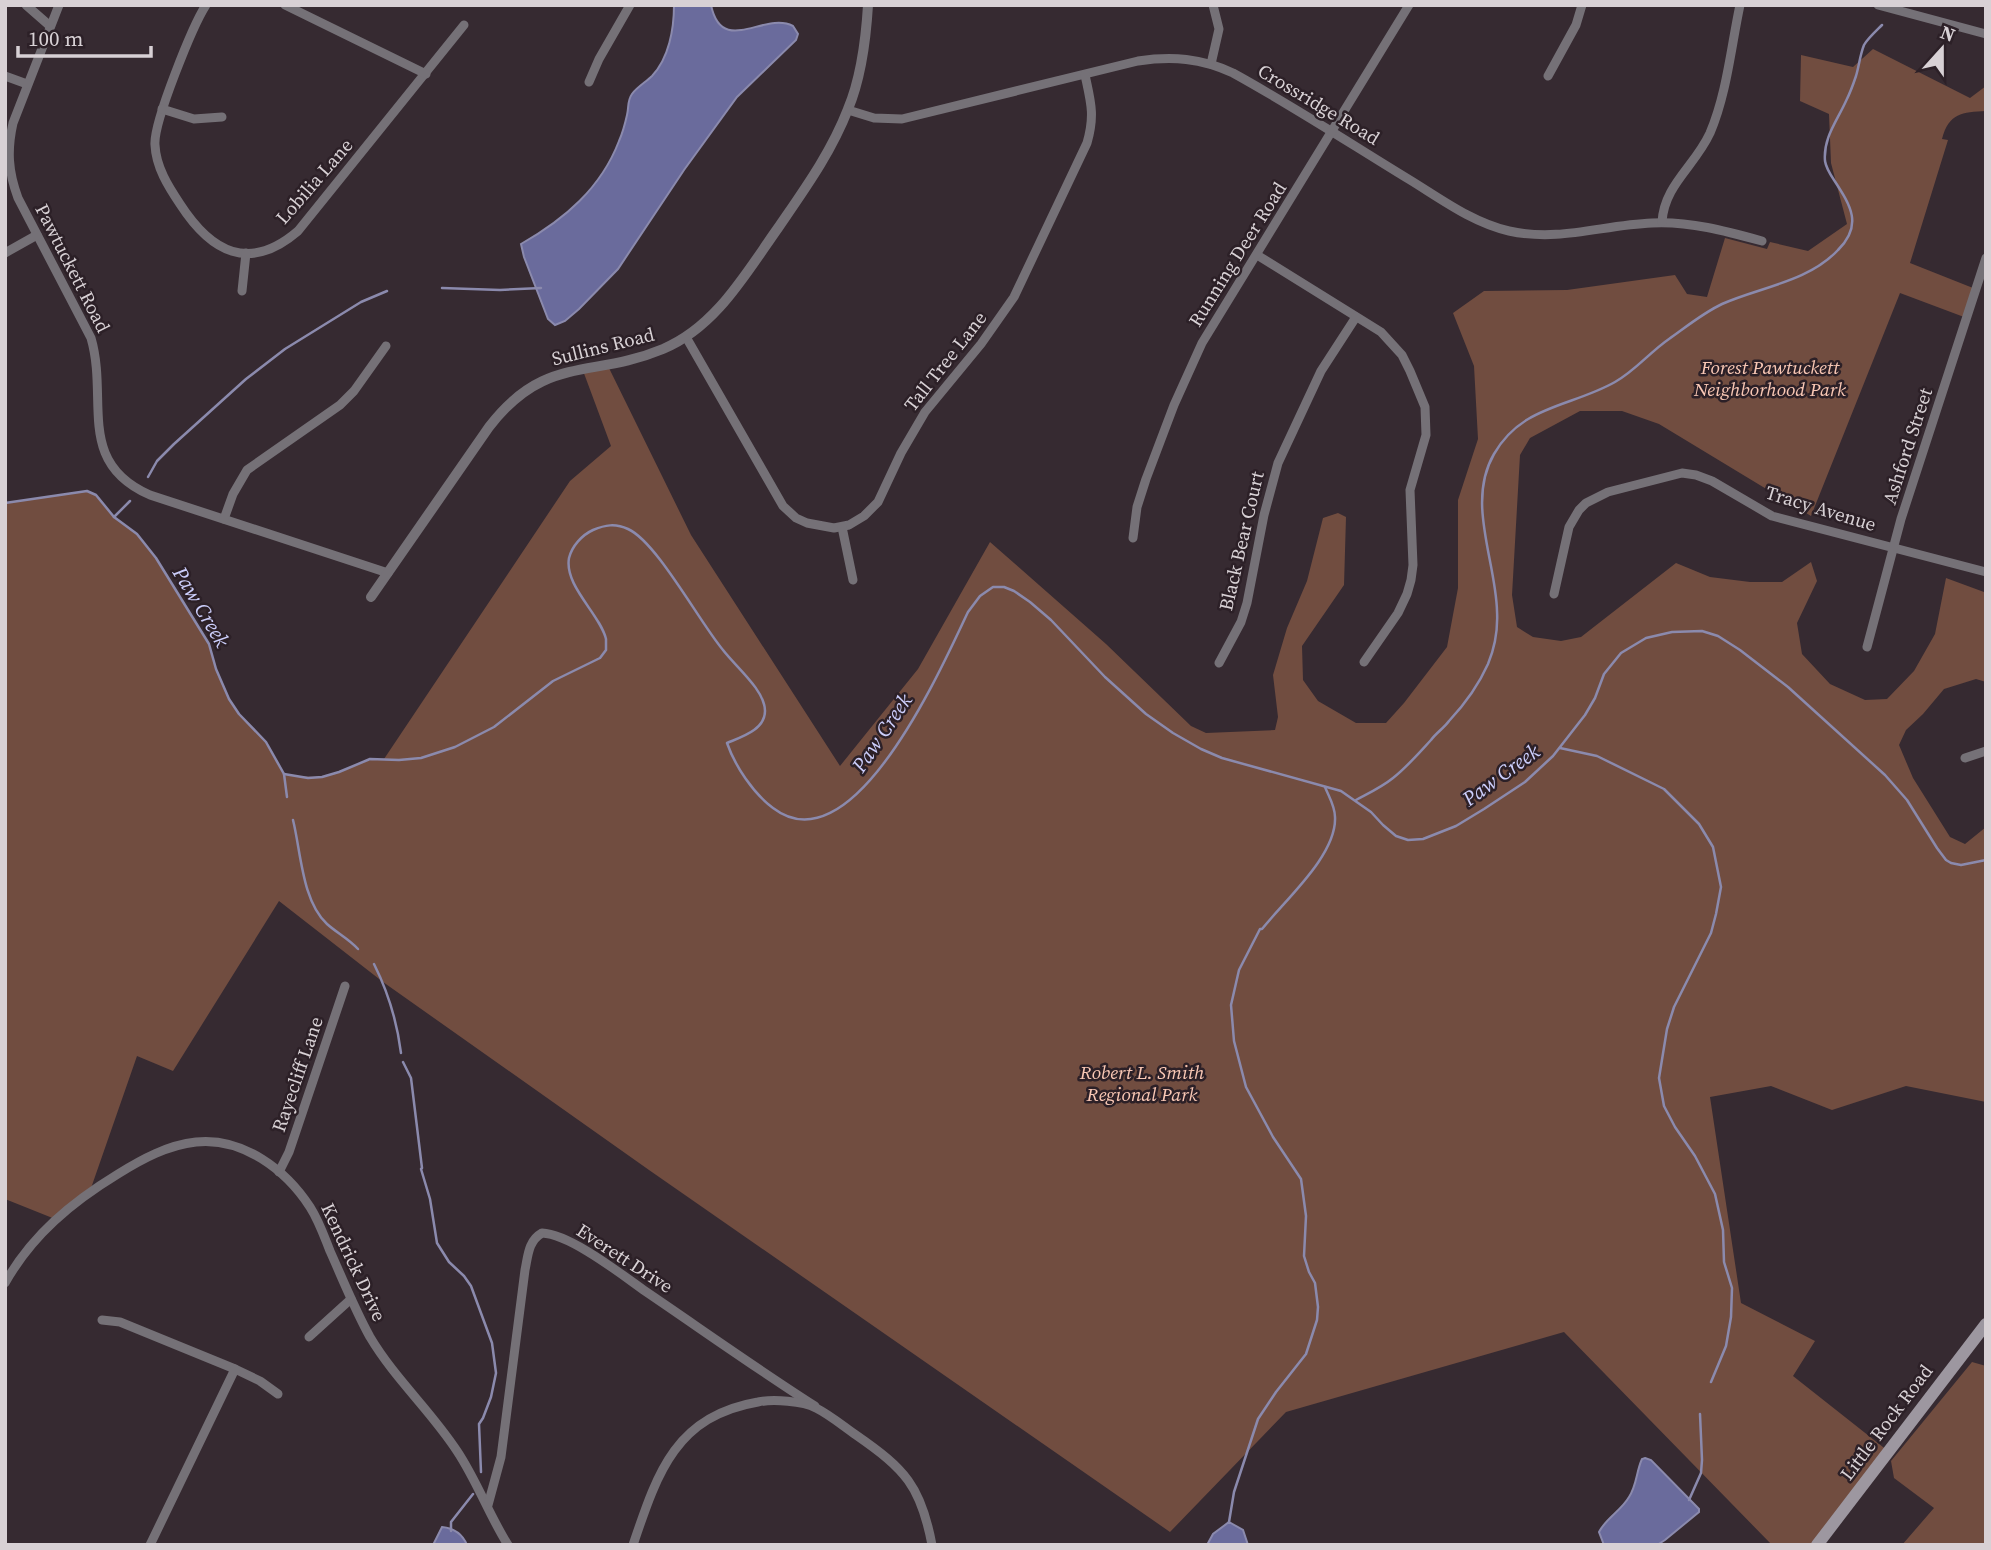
<svg xmlns="http://www.w3.org/2000/svg" width="1991" height="1550" viewBox="0 0 1991 1550" font-family="'Source Serif 4',serif">
	<style>
		.green { fill: #714d40 }
		.water { fill: #6a6b9c; stroke: #8b8aad; stroke-width: 2 }
		.lines { fill: none; stroke-linecap: round; stroke-linejoin: round }
		.stream { stroke: #8b8aad; stroke-width: 2.5 }
		.minor { stroke: #757177; stroke-width: 9 }
		.tertiary { stroke: #757177; stroke-width: 10 }
		.secondary { stroke: #9d97a0; stroke-width: 12 }
		.labels { text-anchor: middle; stroke-width: 5; stroke-linejoin: round; paint-order: stroke }
		.street-label { font-size: 19px; fill: #d8d1d5; stroke: #2c2027 }
		.park-label { font-size: 19px; font-style: italic; fill: #fac8b5; stroke: #2c2027 }
		.water-label { font-size: 21px; font-style: italic; fill: #cccefb; stroke: #2c2027 }
	</style>
	<rect width="100%" height="100%" fill="#362a31"/>
	<g class="green">
		<path d="M 1873,49 L 1970,98 L 1986,86 L 1986,111 C 1962,112 1949,113 1942,139 L 1948,140 L 1910,263 L 1973,288 L 1964,317 L 1900,293 L 1811,516 L 1659,424 L 1622,411 L 1580,411 L 1530,438 L 1520,455 L 1512,595 L 1517,627 L 1533,637 L 1561,641 L 1581,637 L 1676,563 L 1710,577 L 1750,582 L 1782,582 L 1811,562 L 1817,581 L 1797,623 L 1802,654 L 1830,684 L 1865,700 L 1887,699 L 1914,671 L 1935,634 L 1946,578 L 1984,592 L 1986,601 L 1986,682 L 1976,679 L 1944,689 L 1923,714 L 1906,730 L 1899,745 L 1913,778 L 1950,837 L 1965,844 L 1986,827 L 1986,1102 L 1906,1086 L 1832,1110 L 1771,1086 L 1710,1097 L 1741,1303 L 1815,1341 L 1793,1376 L 1888,1451 L 1817,1545 L 1772,1545 L 1564,1332 L 1286,1412 L 1170,1532 L 649,1170 L 383,982 L 279,901 L 173,1071 L 137,1056 L 90,1191 L 55,1219 L 5,1199 L 5,503 L 87,491 L 96,495 L 114,517 L 137,534 L 156,558 L 209,644 L 216,669 L 229,699 L 239,714 L 266,742 L 284,774 C 304,777 321,779 341,772 C 357,765 366,759 384,759 L 570,481 L 611,446 L 582,368 L 607,364 L 691,535 L 840,766 L 918,669 L 990,542 L 1106,644 L 1191,726 L 1206,733 L 1275,730 L 1278,717 L 1273,675 L 1287,628 L 1307,581 L 1323,518 L 1338,513 L 1346,517 L 1344,585 L 1302,646 L 1303,680 L 1318,701 L 1356,723 L 1386,723 L 1404,703 L 1447,647 L 1458,588 L 1458,500 L 1478,439 L 1474,366 L 1453,313 L 1484,291 L 1567,290 L 1675,275 L 1687,294 L 1707,297 L 1725,238 L 1767,249 L 1770,242 L 1808,251 L 1847,224 L 1831,163 L 1829,114 L 1800,101 L 1801,55 L 1853,67 Z"/>
		<path d="M 1972,1362 L 1986,1366 L 1986,1545 L 1902,1545 L 1934,1508 L 1894,1478 L 1891,1461 Z"/>
	</g>
	<g class="water">
		<path d="M 674,5 L 711,5 C 722,57 764,11 793,26 L 798,34 L 796,40 L 737,97 L 684,170 L 618,269 L 579,309 L 565,321 L 555,325 L 548,319 L 524,257 L 521,244 C 565,219 601,188 619,141 C 623,132 625,124 627,115 C 629,107 627,101 632,94 C 637,87 646,82 652,76 C 669,58 674,29 674,5 Z"/>
		<path d="M 1645,1458 L 1651,1460 L 1699,1509 L 1699,1512 L 1665,1540 L 1657,1545 L 1604,1545 L 1599,1532 C 1606,1518 1621,1511 1629,1497 C 1637,1485 1636,1472 1642,1459 Z"/>
		<path d="M 1229,1522 L 1243,1530 L 1248,1545 L 1207,1545 L 1213,1534 Z"/>
		<path d="M 442,1527 C 453,1528 462,1533 467,1545 L 433,1545 Z"/>
	</g>
	<g class="lines">
		<g class="stream">
			<path d="M 442,288 L 500,290 L 541,288"/>
			<path d="M 148,477 L 157,461 L 174,444 L 246,379 L 285,349 L 361,302 L 387,291"/>
			<path d="M 5,503 L 87,491 L 96,495 L 114,517 L 137,534 L 156,558 L 209,644 L 216,669 L 229,699 L 239,714 L 266,742 L 284,774 L 287,797"/>
			<path d="M 114,517 L 130,501"/>
			<path d="M 1560,748 L 1597,756 L 1664,789 L 1699,824 L 1713,847 L 1721,887 L 1716,914 L 1711,933 L 1674,1007 L 1667,1029 L 1659,1078 L 1664,1106 L 1675,1127 L 1695,1156 L 1715,1194 L 1723,1230 L 1724,1262 L 1732,1288 L 1731,1317 L 1726,1346 L 1711,1382"/>
			<path d="M 284,774 L 308,778 L 322,777 L 339,772 L 370,759 L 399,760 L 421,758 L 455,747 L 494,727 L 553,681 L 600,658 L 606,650 C 606,649 606,640 606,639 C 600,614 564,586 569,558 C 572,546 582,535 593,530 C 605,525 615,523 628,529 C 657,542 700,623 723,650 C 735,666 765,690 765,711 C 765,730 741,737 727,743 C 735,766 753,793 773,808 C 854,870 943,664 968,612 L 980,596 L 993,587 L 1004,587 L 1014,591 L 1030,602 L 1051,620 L 1105,677 L 1146,714 L 1173,733 L 1201,749 L 1222,758 L 1341,791 L 1371,812 L 1383,825 L 1396,836 L 1408,840 L 1423,839 L 1456,826 L 1484,809 L 1525,782 L 1553,756 L 1585,715 L 1595,698 L 1604,674 L 1621,653 L 1646,638 L 1672,632 L 1702,631 L 1718,636 L 1740,650 L 1788,687 L 1885,775 L 1907,800 L 1937,848 L 1946,860 L 1951,863 L 1961,865 L 1986,860"/>
			<path d="M 1356,800 C 1369,793 1382,787 1393,778 C 1407,767 1419,753 1431,740 C 1436,733 1444,728 1449,721 C 1464,705 1479,684 1488,664 C 1495,647 1498,629 1497,611 C 1496,561 1466,502 1494,454 C 1522,405 1571,407 1615,382 C 1635,371 1650,352 1669,339 C 1686,327 1703,313 1722,304 C 1760,287 1808,282 1838,250 C 1863,225 1851,206 1834,180 C 1830,174 1826,168 1825,161 C 1823,138 1837,121 1846,101 C 1850,93 1853,85 1856,76 C 1859,66 1860,55 1864,45 C 1868,38 1876,31 1882,25"/>
			<path d="M 293,820 C 301,852 302,901 327,924 C 337,933 349,939 358,949"/>
			<path d="M 374,964 C 388,992 397,1021 401,1053"/>
			<path d="M 403,1062 L 411,1078 L 422,1168 L 421,1169 L 430,1199 L 437,1243 L 449,1262 L 464,1276 L 471,1286 L 492,1343 L 496,1373 L 491,1397 L 483,1418 L 479,1424 L 481,1472"/>
			<path d="M 1689,1500 L 1701,1473 L 1702,1460 L 1700,1414"/>
			<path d="M 1229,1522 L 1234,1492 L 1258,1419 L 1276,1392 L 1306,1354 L 1317,1320 L 1318,1307 L 1315,1283 L 1309,1272 L 1304,1256 L 1306,1216 L 1301,1179 L 1273,1137 L 1246,1087 L 1234,1041 L 1231,1005 L 1239,970 L 1260,929 L 1262,929 C 1285,900 1337,855 1335,817 C 1335,806 1329,797 1325,787"/>
			<path d="M 451,1531 L 451,1522 L 473,1494"/>
		</g>
		<g class="minor">
			<path d="M 26,5 L 50,26"/>
			<path d="M 59,5 L 13,123 C 7,150 8,171 18,198 L 91,338 C 109,400 75,462 150,495 L 388,573"/>
			<path d="M 206,5 C 193,25 153,123 155,145 C 156,167 168,186 180,204 C 211,252 249,273 298,231 L 464,25"/>
			<path d="M 285,5 L 426,74"/>
			<path d="M 1878,5 L 1986,34"/>
			<path d="M 1211,64 L 1219,29 L 1213,5"/>
			<path d="M 5,76 L 27,84"/>
			<path d="M 1548,76 L 1576,25 L 1582,5"/>
			<path d="M 589,82 L 599,59 L 630,5"/>
			<path d="M 162,109 L 194,119 L 222,117"/>
			<path d="M 848,110 L 874,118 L 902,119 L 1138,61 C 1172,56 1201,58 1233,73 C 1293,106 1351,144 1410,180 C 1441,199 1473,223 1509,231 C 1560,242 1602,225 1652,223 C 1689,221 1726,231 1762,241"/>
			<path d="M 1662,222 C 1664,185 1695,166 1710,133 C 1727,93 1731,47 1740,5"/>
			<path d="M 5,253 L 37,235"/>
			<path d="M 1257,255 L 1381,332 L 1402,355 L 1410,371 L 1425,407 L 1426,435 L 1410,490 L 1413,565 L 1411,580 L 1407,594 L 1398,613 L 1364,662"/>
			<path d="M 242,291 L 246,253"/>
			<path d="M 686,337 L 783,506 L 796,518 L 807,523 L 834,528 L 849,525 L 864,516 L 878,502 L 901,453 L 925,412 L 981,344 L 1014,297 L 1087,143 C 1095,115 1091,103 1085,75"/>
			<path d="M 224,519 L 233,494 L 247,470 L 340,405 L 354,391 L 386,346"/>
			<path d="M 842,527 L 853,580"/>
			<path d="M 1133,538 L 1137,507 L 1146,479 L 1174,405 L 1202,343 L 1409,5"/>
			<path d="M 1554,594 L 1569,527 L 1579,510 L 1586,503 L 1608,492 L 1682,473 L 1696,475 L 1712,481 L 1772,516 L 1986,572"/>
			<path d="M 1867,647 L 1901,519 L 1986,258"/>
			<path d="M 1219,663 L 1241,622 L 1247,603 L 1264,515 L 1278,463 L 1321,371 L 1356,317"/>
			<path d="M 1965,758 L 1986,751"/>
			<path d="M 279,1172 L 289,1152 L 345,986"/>
			<path d="M 5,1283 C 32,1235 72,1202 118,1174 C 142,1159 168,1145 196,1142 C 243,1137 286,1170 310,1207 C 319,1221 324,1236 330,1251 C 343,1280 355,1310 370,1337 C 395,1379 431,1411 457,1451 C 477,1481 489,1515 508,1545"/>
			<path d="M 102,1320 L 120,1322 L 235,1369 L 260,1381 L 278,1394"/>
			<path d="M 309,1337 L 351,1299"/>
			<path d="M 488,1505 L 501,1457 L 525,1270 C 528,1256 528,1241 542,1233 C 570,1234 621,1274 645,1291 C 701,1329 757,1369 815,1406"/>
			<path d="M 150,1545 L 235,1369"/>
			<path d="M 633,1545 C 657,1474 675,1416 758,1402 C 773,1399 803,1401 816,1408 C 830,1415 843,1426 856,1435 C 905,1469 921,1486 932,1545"/>
		</g>
		<path class="tertiary" d="M 371,597 L 489,427 C 545,354 591,379 663,349 C 716,327 746,273 778,228 C 804,190 831,153 848,109 C 861,78 866,39 868,5"/>
		<path class="secondary" d="M 1817,1545 L 1986,1324"/>
	</g>
	<g class="labels">
		<g class="street-label">
			<text transform="translate(1319 104) rotate(31)" y="7">Crossridge Road</text>
			<text transform="translate(314 181) rotate(-49)" y="7">Lobilia Lane</text>
			<text transform="translate(1237 254) rotate(-58)" y="7">Running Deer Road</text>
			<text transform="translate(73 268) rotate(63)" y="7">Pawtuckett Road</text>
			<text transform="translate(603 346) rotate(-14)" y="7">Sullins Road</text>
			<text transform="translate(945 361) rotate(-52)" y="7">Tall Tree Lane</text>
			<text transform="translate(1907 446) rotate(-72)" y="7">Ashford Street</text>
			<text transform="translate(1821 508) rotate(17)" y="7">Tracy Avenue</text>
			<text transform="translate(1241 541) rotate(-77)" y="7">Black Bear Court</text>
			<text transform="translate(297 1074) rotate(-71)" y="7">Rayecliff Lane</text>
			<text transform="translate(625 1258) rotate(33)" y="7">Everett Drive</text>
			<text transform="translate(354 1262) rotate(65)" y="7">Kendrick Drive</text>
			<text transform="translate(1886 1422) rotate(-53)" y="7">Little Rock Road</text>
		</g>
		<g class="park-label">
			<text x="1770" y="374">Forest Pawtuckett<tspan x="1770" dy="22">Neighborhood Park</tspan></text>
			<text x="1142" y="1079">Robert L. Smith<tspan x="1142" dy="22">Regional Park</tspan></text>
		</g>
		<g class="water-label">
			<text transform="translate(201 607) rotate(59)" y="7">Paw Creek</text>
			<text transform="translate(882 733) rotate(-56)" y="7">Paw Creek</text>
			<text transform="translate(1501 775) rotate(-36)" y="7">Paw Creek</text>
		</g>
	</g>
	<rect width="1991" height="1550" fill="none" stroke="#d8d1d5" stroke-width="14"/>
	<g transform="translate(1942 49) rotate(21)" stroke="#2c2027" stroke-width="5" paint-order="stroke">
	<path d="M0-5L12 26L0 18L-12 26Z" fill="#d8d1d5"/>
	<text y="-10" font-size="19" font-weight="bold" text-anchor="middle" fill="#d8d1d5">N</text>
	</g>
	<path d="M18 46v10h133v-10" fill="none" stroke="#d8d1d5" stroke-width="3.5"/>
	<text x="28" y="46" font-size="21" fill="#d8d1d5" stroke="#2c2027" stroke-width="5" paint-order="stroke">100 m</text>
</svg>
